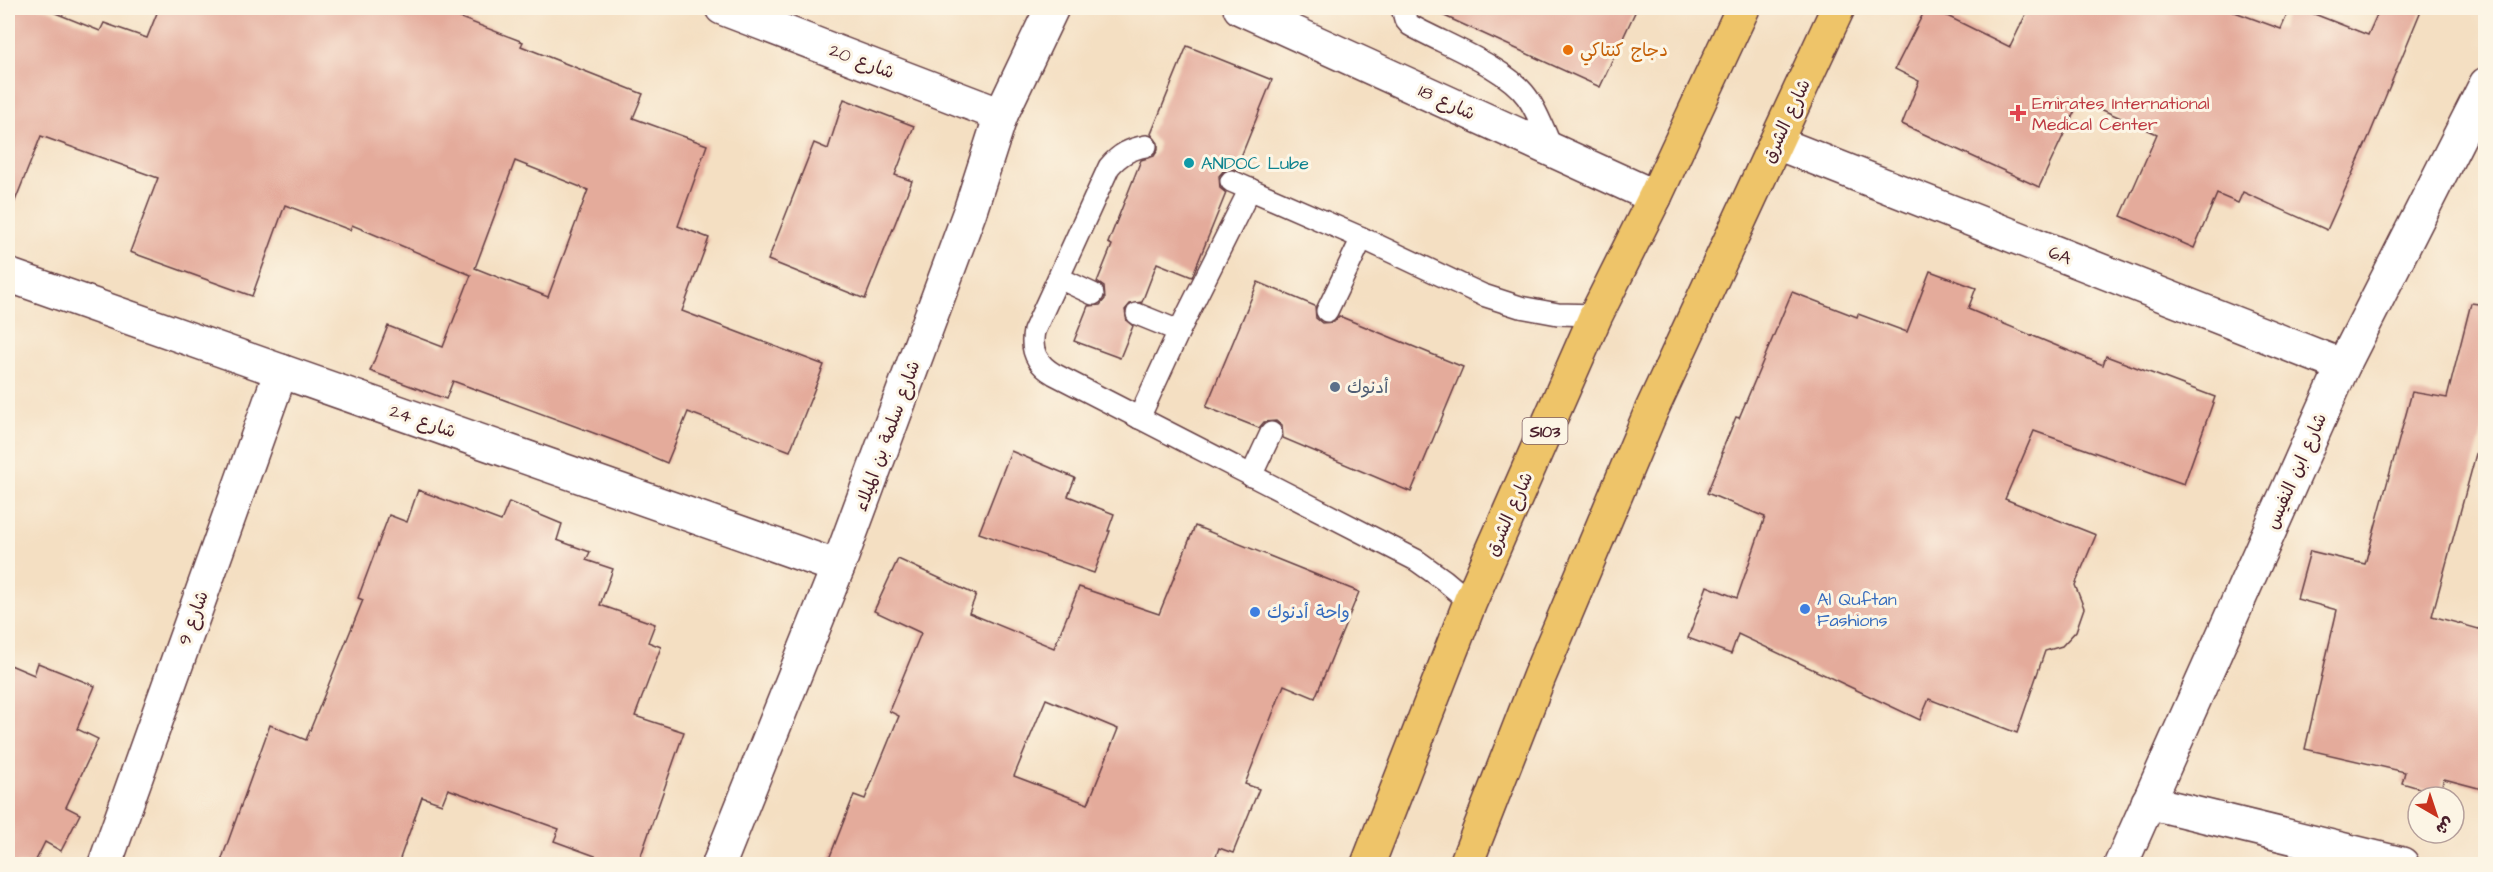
<svg xmlns="http://www.w3.org/2000/svg" width="2493" height="872" viewBox="0 0 2493 872" font-family="'Architects Daughter','Playpen Sans Arabic',sans-serif">
	<style>
		.building { fill: #e4ab9b; fill-rule: evenodd }
		.lines { fill: none; stroke-linecap: round; stroke-linejoin: round }
		.lane-casing { stroke: #643c42; stroke-width: 24 }
		.street-casing { stroke: #643c42; stroke-width: 36 }
		.primary-casing { stroke: #643c42; stroke-width: 36 }
		.lane { stroke: #fff; stroke-width: 21 }
		.street { stroke: #fff; stroke-width: 33 }
		.primary { stroke: #eec469; stroke-width: 33 }
		.food-dot { fill: #e8710a; stroke: #fcf5e5; stroke-width: 2 }
		.health-dot { fill: #e0444e; stroke: #fcf5e5; stroke-width: 2 }
		.culture-dot { fill: #0f9aa8; stroke: #fcf5e5; stroke-width: 2 }
		.service-dot { fill: #5c6f8a; stroke: #fcf5e5; stroke-width: 2 }
		.shop-dot { fill: #3f7fe0; stroke: #fcf5e5; stroke-width: 2 }
		.labels { text-anchor: middle; stroke-width: 6; stroke-linejoin: round; paint-order: stroke }
		.shield { fill: #fcf5e5; stroke: #7f5f63; stroke-width: 1.5 }
		.shield-label { font-size: 16px; font-weight: bold; fill: #4a1f2b }
		.food-label { font-size: 18px; fill: #c56008; stroke: #fcf5e5; text-anchor: start }
		.street-label { font-size: 18px; fill: #4a1f2b; stroke: #fcf5e5 }
		.health-label { font-size: 18px; fill: #be3a42; stroke: #fcf5e5; text-anchor: start }
		.culture-label { font-size: 18px; fill: #0d838f; stroke: #fcf5e5; text-anchor: start }
		.service-label { font-size: 18px; fill: #4e5e75; stroke: #fcf5e5; text-anchor: start }
		.shop-label { font-size: 18px; fill: #366cbe; stroke: #fcf5e5; text-anchor: start }
	</style>
	<rect width="100%" height="100%" fill="#fcf5e5"/>
	<filter id="ink" filterUnits="userSpaceOnUse"><feTurbulence type="fractalNoise" baseFrequency=".0167" numOctaves="2"/><feDisplacementMap in="SourceGraphic" scale="12" xChannelSelector="R" yChannelSelector="G"/><feConvolveMatrix kernelMatrix="1 2 1 2 8 2 1 2 1" color-interpolation-filters="sRGB"/></filter>
	<filter id="wash" filterUnits="userSpaceOnUse"><feTurbulence type="fractalNoise" baseFrequency=".008" numOctaves="4" result="noise"/><feDisplacementMap in="SourceGraphic" scale="24" xChannelSelector="R" yChannelSelector="G"/><feGaussianBlur stdDeviation="1.35" result="paint"/><feColorMatrix in="noise" values="0 0 0 0 0 0 0 0 0 0 0 0 0 0 0 0 0 1.4 0 .05"/><feComposite in="paint" operator="in"/></filter>
	<g filter="url(#wash)">
		<rect width="100%" height="100%" fill="#f4dfc2"/>
		<g id="blocks">
			<g class="building">
				<path d="M 8,8 L 43,8 L 100,31 L 104,23 L 147,38 L 159,8 L 435,8 L 523,42 L 521,46 L 643,94 L 633,118 L 707,145 L 678,226 L 709,238 L 682,311 L 824,365 L 790,451 L 688,412 L 667,463 L 618,442 L 453,381 L 446,399 L 370,371 L 388,326 L 443,347 L 471,275 L 352,225 L 350,230 L 285,205 L 252,296 L 130,252 L 158,178 L 41,136 L 9,216 L 8,215 ZM 515,161 L 588,190 L 548,297 L 475,268 Z"/>
				<path d="M 1427,8 L 1637,8 L 1600,87 Z"/>
				<path d="M 1926,8 L 1931,8 L 2010,47 L 2029,8 L 2224,8 L 2281,29 L 2290,8 L 2299,8 L 2368,35 L 2380,8 L 2422,8 L 2370,134 L 2327,230 L 2243,192 L 2238,203 L 2217,194 L 2194,248 L 2121,216 L 2157,134 L 2080,100 L 2039,187 L 1902,124 L 1919,81 L 1895,69 Z"/>
				<path d="M 1187,46 L 1272,80 L 1236,169 L 1224,170 L 1219,176 L 1220,188 L 1226,193 L 1192,277 L 1157,263 L 1142,302 L 1130,304 L 1125,310 L 1127,321 L 1133,326 L 1120,358 L 1074,341 L 1088,306 L 1100,305 L 1105,299 L 1104,287 L 1097,282 L 1112,245 L 1108,243 L 1141,160 L 1154,156 L 1158,150 L 1158,143 L 1151,134 Z"/>
				<path d="M 844,99 L 914,126 L 895,175 L 912,181 L 865,299 L 768,260 L 814,143 L 828,149 Z"/>
				<path d="M 1930,271 L 1976,288 L 1968,309 L 2103,365 L 2106,356 L 2215,397 L 2184,484 L 2034,431 L 2005,499 L 2096,535 L 2075,585 L 2084,608 L 2076,631 L 2062,646 L 2045,651 L 2017,733 L 1929,699 L 1920,720 L 1738,634 L 1731,654 L 1688,638 L 1707,586 L 1737,598 L 1765,517 L 1707,493 L 1723,453 L 1721,453 L 1736,417 L 1739,418 L 1792,292 L 1857,317 L 1858,314 L 1907,332 Z"/>
				<path d="M 1258,282 L 1315,306 L 1316,318 L 1322,323 L 1334,322 L 1339,316 L 1463,367 L 1411,492 L 1283,438 L 1282,426 L 1276,421 L 1264,422 L 1259,428 L 1206,407 Z"/>
				<path d="M 2471,303 L 2486,305 L 2486,417 L 2432,616 L 2486,631 L 2486,790 L 2444,779 L 2439,794 L 2402,783 L 2405,772 L 2305,749 L 2337,610 L 2297,599 L 2310,551 L 2365,564 L 2412,392 L 2447,398 Z"/>
				<path d="M 1011,451 L 1075,478 L 1068,496 L 1114,514 L 1108,531 L 1110,531 L 1094,573 L 979,533 Z"/>
				<path d="M 418,490 L 501,521 L 509,502 L 562,524 L 557,540 L 590,552 L 586,560 L 613,569 L 600,605 L 655,624 L 648,642 L 661,647 L 635,716 L 684,732 L 638,864 L 617,864 L 554,841 L 559,829 L 448,789 L 442,804 L 422,797 L 398,864 L 220,864 L 270,725 L 306,740 L 363,600 L 358,598 L 389,515 L 407,522 Z"/>
				<path d="M 1195,526 L 1359,592 L 1315,698 L 1284,685 L 1245,784 L 1259,789 L 1233,853 L 1219,848 L 1213,864 L 827,864 L 854,795 L 865,799 L 899,716 L 889,711 L 921,633 L 874,611 L 898,559 L 976,595 L 969,613 L 1054,648 L 1079,587 L 1159,614 ZM 1046,699 L 1118,729 L 1088,804 L 1014,776 Z"/>
				<path d="M 38,663 L 95,686 L 77,729 L 98,739 L 66,807 L 80,814 L 61,851 L 45,842 L 34,864 L 8,864 L 8,664 L 34,675 Z"/>
			</g>
		</g>
	</g>
	<g filter="url(#ink)">
		<use href="#blocks" fill-opacity="0" stroke="#643c42" stroke-width="1.5"/>
		<g class="lines">
			<g class="lane-casing">
				<g id="lane">
					<path d="M 1402,8 L 1405,19 L 1410,25 C 1443,44 1505,66 1527,97 C 1538,112 1545,133 1553,151"/>
					<path d="M 1146,146 C 1130,149 1120,154 1109,167 L 1034,331 C 1030,351 1037,364 1054,374 L 1416,560 L 1444,580 L 1470,602"/>
					<path d="M 1231,181 L 1362,238 L 1483,295 L 1520,307 L 1558,314 L 1596,315"/>
					<path d="M 1059,278 L 1093,294"/>
					<path d="M 1327,311 L 1362,238"/>
					<path d="M 1137,314 L 1179,331"/>
					<path d="M 1139,418 L 1179,331 L 1250,189"/>
					<path d="M 1251,476 L 1271,433"/>
				</g>
			</g>
			<g class="street-casing">
				<g id="street">
					<path d="M 722,8 L 1001,115"/>
					<path d="M 1240,8 L 1655,197"/>
					<path d="M 1777,143 L 2343,366"/>
					<path d="M 8,275 L 838,567"/>
					<path d="M 2148,802 L 2402,864"/>
					<path d="M 105,864 L 281,371"/>
					<path d="M 719,864 L 838,567 L 970,211 L 1001,115 L 1052,8"/>
					<path d="M 2121,864 L 2343,366 L 2486,84"/>
				</g>
			</g>
			<g class="primary-casing">
				<g id="primary">
					<path d="M 1368,864 L 1470,602 L 1596,315 L 1655,197 L 1743,8"/>
					<path d="M 1466,864 L 1539,677 L 1652,409 L 1838,8"/>
				</g>
			</g>
			<use href="#lane" class="lane"/>
			<use href="#street" class="street"/>
			<use href="#primary" class="primary"/>
		</g>
	</g>
	<circle class="food-dot" cx="1568" cy="50" r="6"/>
	<path class="health-dot" d="M2015 104h6v6h6v6h-6v6h-6v-6h-6v-6h6z"/>
	<circle class="culture-dot" cx="1189" cy="163" r="6"/>
	<circle class="service-dot" cx="1335" cy="387" r="6"/>
	<g class="shop-dot">
		<circle cx="1805" cy="609" r="6"/>
		<circle cx="1255" cy="612" r="6"/>
	</g>
	<g class="labels">
		<rect class="shield" x="1522.5" y="418" width="45" height="26" rx="4.5"/>
		<g class="shield-label">
			<text x="1545" y="437">S103</text>
		</g>
		<g class="food-label">
			<text x="1580" y="56">دجاج كنتاكي</text>
		</g>
		<g class="street-label">
			<text transform="translate(862 61) rotate(21)" y="6">شارع 20</text>
			<text transform="translate(1447 102) rotate(25)" y="6">شارع 18</text>
			<text transform="translate(1786 121) rotate(-65)" y="6">شارع الشرق</text>
			<text transform="translate(2060 255) rotate(21)" y="6">6A</text>
			<text transform="translate(423 421) rotate(19)" y="6">شارع 24</text>
			<text transform="translate(887 436) rotate(-70)" y="6">شارع سلمة بن الميلاء</text>
			<text transform="translate(2296 471) rotate(-66)" y="6">شارع ابن النفيس</text>
			<text transform="translate(1509 514) rotate(-66)" y="6">شارع الشرق</text>
			<text transform="translate(193 618) rotate(-70)" y="6">شارع 9</text>
		</g>
		<g class="health-label">
			<text x="2032" y="109">Emirates International<tspan x="2032" dy="21">Medical Center</tspan></text>
		</g>
		<g class="culture-label">
			<text x="1201" y="169">ANDOC Lube</text>
		</g>
		<g class="service-label">
			<text x="1347" y="393">أدنوك</text>
		</g>
		<g class="shop-label">
			<text x="1817" y="605">Al Quftan<tspan x="1817" dy="21">Fashions</tspan></text>
			<text x="1267" y="618">واحة أدنوك</text>
		</g>
	</g>
	<rect width="2493" height="872" fill="none" stroke="#fcf5e5" stroke-width="30"/>
	<g transform="translate(2436 815) rotate(141)"><circle r="28" fill="#fcf5e5" stroke="#b59f9b" stroke-width="1.5"/>
	<path d="M0-4.5L10 22L0 15L-10 22Z" fill="#c8321e"/>
	<text y="-9" font-size="16" font-weight="bold" text-anchor="middle" fill="#4a1f2b">ش</text>
	</g>
</svg>
